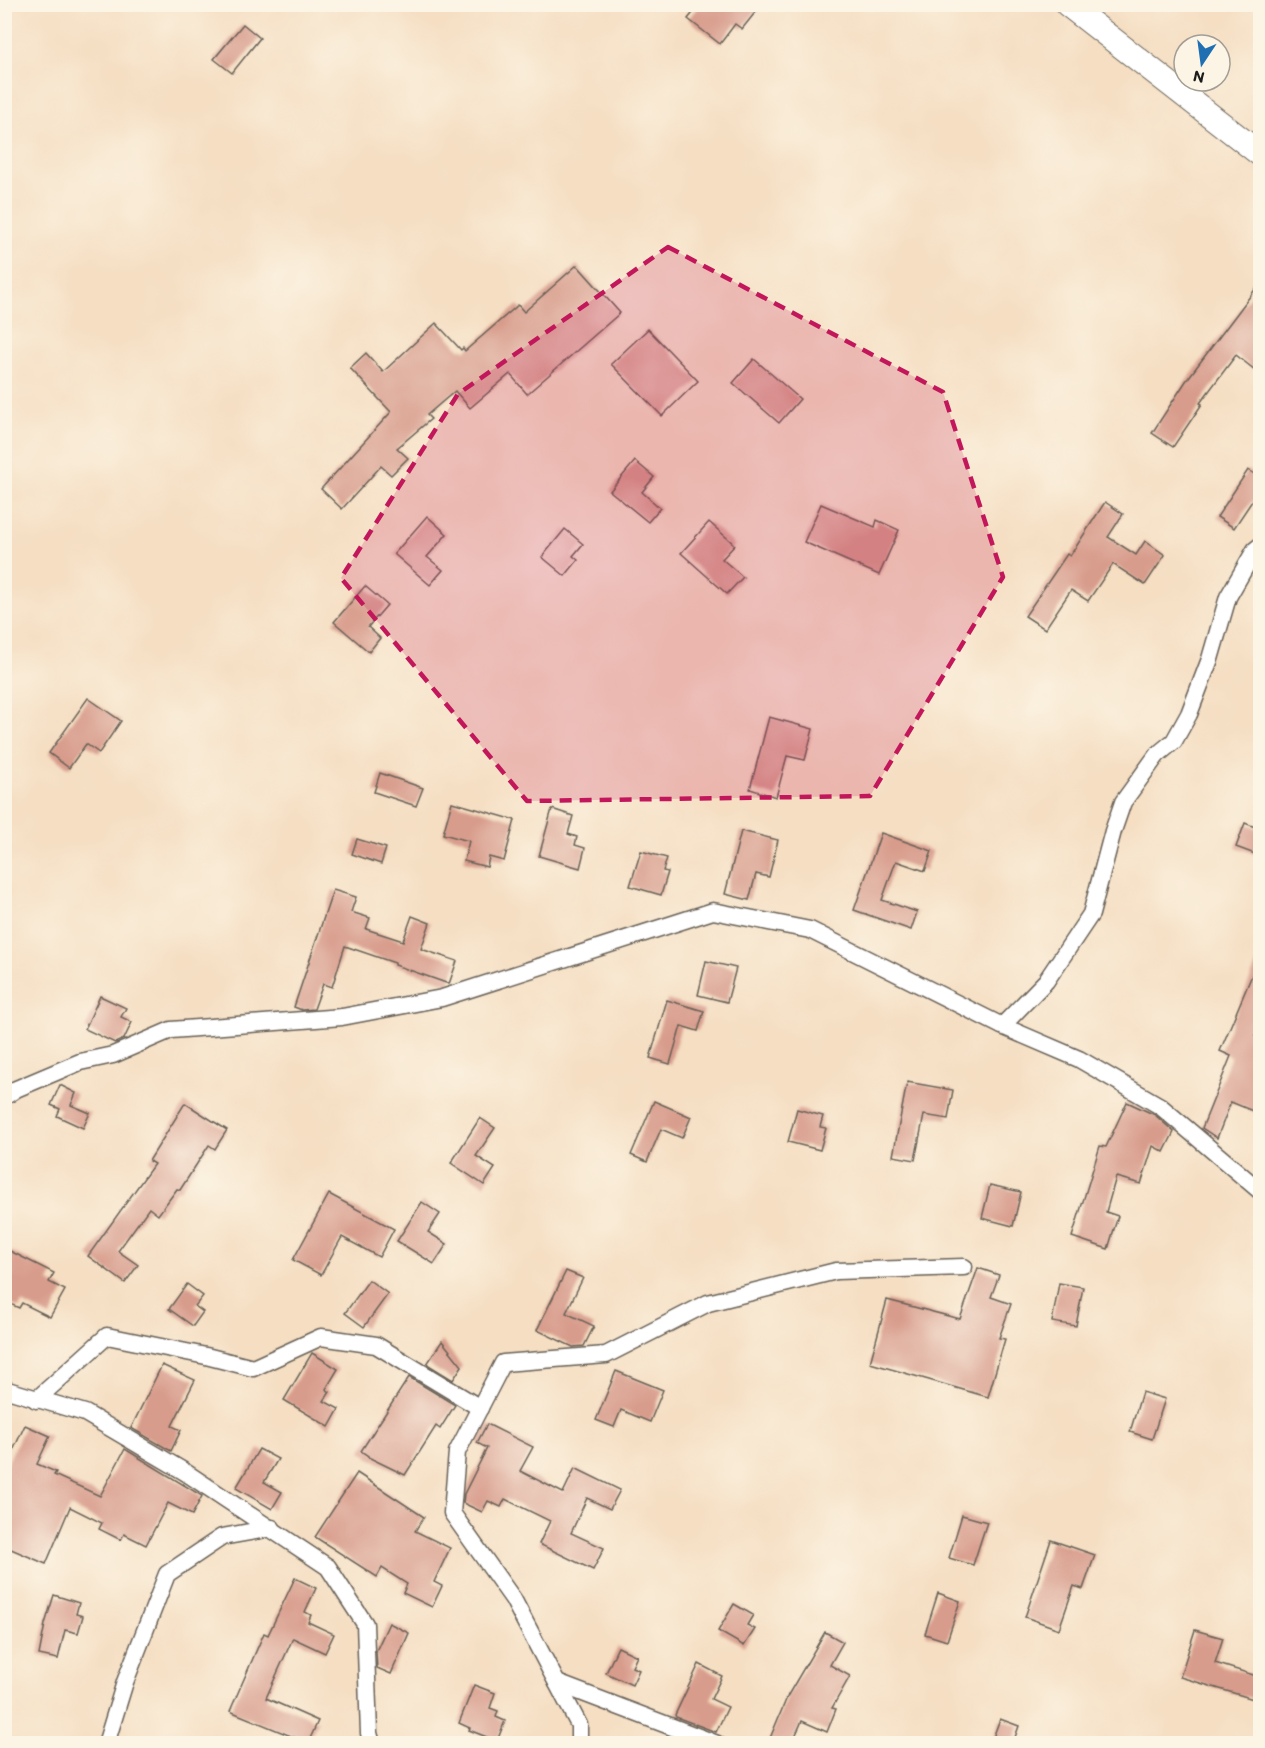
<svg xmlns="http://www.w3.org/2000/svg" width="1265" height="1748" viewBox="0 0 1265 1748" font-family="Itim,sans-serif">
	<style>
		.building { fill: #d89c8c }
		.lines { fill: none; stroke-linecap: round; stroke-linejoin: round }
		.street-casing { stroke: #686056; stroke-width: 19 }
		.secondary-casing { stroke: #686056; stroke-width: 26 }
		.street { stroke: #fff; stroke-width: 16 }
		.secondary { stroke: #fff; stroke-width: 24 }
		.marked { fill: #c2185b; fill-opacity: 0.2; stroke: #c2185b; stroke-width: 4.5; stroke-dasharray: 12 8; stroke-linejoin: round }
	</style>
	<rect width="100%" height="100%" fill="#fcf5e5"/>
	<filter id="ink" filterUnits="userSpaceOnUse"><feTurbulence type="fractalNoise" baseFrequency=".0167" numOctaves="2"/><feDisplacementMap in="SourceGraphic" scale="12" xChannelSelector="R" yChannelSelector="G"/><feConvolveMatrix kernelMatrix="1 2 1 2 8 2 1 2 1" color-interpolation-filters="sRGB"/></filter>
	<filter id="wash" filterUnits="userSpaceOnUse"><feTurbulence type="fractalNoise" baseFrequency=".008" numOctaves="4" result="noise"/><feDisplacementMap in="SourceGraphic" scale="24" xChannelSelector="R" yChannelSelector="G"/><feGaussianBlur stdDeviation="1.35" result="paint"/><feColorMatrix in="noise" values="0 0 0 0 0 0 0 0 0 0 0 0 0 0 0 0 0 1.4 0 .05"/><feComposite in="paint" operator="in"/></filter>
	<g filter="url(#wash)">
		<rect width="100%" height="100%" fill="#f5dec2"/>
		<g id="blocks">
			<g class="building">
				<path d="M 700,4 L 762,4 L 742,29 L 735,24 L 720,44 L 688,19 Z"/>
				<path d="M 243,24 L 260,38 L 232,73 L 214,59 Z"/>
				<path d="M 577,265 L 620,313 L 527,394 L 510,374 L 470,408 L 455,391 L 427,415 L 431,419 L 397,448 L 408,458 L 391,475 L 381,466 L 342,509 L 321,489 L 391,412 L 350,368 L 366,353 L 383,372 L 436,323 L 461,350 L 463,348 L 465,351 L 518,305 L 524,312 Z"/>
				<path d="M 1260,283 L 1260,374 L 1236,355 L 1200,403 L 1202,404 L 1173,447 L 1152,433 L 1186,381 Z"/>
				<path d="M 648,329 L 698,381 L 662,416 L 611,364 Z"/>
				<path d="M 754,359 L 800,399 L 779,423 L 733,383 Z"/>
				<path d="M 635,461 L 654,477 L 642,492 L 660,508 L 648,522 L 610,491 Z"/>
				<path d="M 1248,470 L 1260,477 L 1260,506 L 1252,501 L 1234,528 L 1217,517 Z"/>
				<path d="M 1105,502 L 1123,514 L 1108,537 L 1136,555 L 1145,541 L 1165,555 L 1145,585 L 1113,564 L 1088,601 L 1071,590 L 1045,629 L 1025,616 L 1067,554 L 1070,556 Z"/>
				<path d="M 821,504 L 875,527 L 877,520 L 899,530 L 879,575 L 804,542 Z"/>
				<path d="M 427,516 L 447,534 L 427,557 L 443,570 L 430,585 L 394,554 Z"/>
				<path d="M 709,522 L 735,545 L 722,559 L 743,577 L 727,594 L 681,553 Z"/>
				<path d="M 565,529 L 583,544 L 573,556 L 578,560 L 565,576 L 542,557 Z"/>
				<path d="M 365,586 L 387,605 L 368,627 L 380,638 L 369,652 L 334,622 Z"/>
				<path d="M 88,698 L 121,721 L 99,753 L 86,744 L 69,768 L 49,753 Z"/>
				<path d="M 769,717 L 813,729 L 805,760 L 787,756 L 776,797 L 750,789 Z"/>
				<path d="M 380,773 L 423,788 L 416,806 L 374,792 Z"/>
				<path d="M 452,802 L 515,820 L 504,861 L 489,857 L 487,867 L 464,861 L 469,841 L 443,834 Z"/>
				<path d="M 552,809 L 573,816 L 568,834 L 577,837 L 575,845 L 585,848 L 580,868 L 539,856 Z"/>
				<path d="M 1245,823 L 1260,829 L 1260,856 L 1236,847 Z"/>
				<path d="M 741,831 L 778,840 L 769,877 L 756,874 L 749,900 L 725,894 Z"/>
				<path d="M 881,833 L 932,851 L 925,871 L 896,861 L 882,900 L 917,912 L 911,930 L 854,910 Z"/>
				<path d="M 357,839 L 386,848 L 381,864 L 352,854 Z"/>
				<path d="M 641,851 L 667,858 L 663,871 L 668,872 L 661,895 L 630,886 Z"/>
				<path d="M 333,890 L 356,897 L 351,912 L 370,918 L 366,929 L 403,941 L 412,916 L 430,923 L 421,949 L 457,961 L 449,984 L 395,965 L 395,963 L 345,946 L 332,987 L 323,984 L 314,1009 L 302,1010 L 294,1007 Z"/>
				<path d="M 1260,956 L 1260,1023 L 1255,1036 L 1260,1039 L 1260,1114 L 1231,1102 L 1217,1138 L 1202,1128 L 1231,1056 L 1220,1051 Z"/>
				<path d="M 706,961 L 736,968 L 727,1002 L 698,995 Z"/>
				<path d="M 100,996 L 126,1008 L 121,1017 L 132,1022 L 124,1039 L 115,1043 L 85,1029 Z"/>
				<path d="M 667,1000 L 704,1011 L 698,1031 L 681,1026 L 670,1064 L 650,1058 Z"/>
				<path d="M 907,1082 L 953,1090 L 948,1119 L 924,1115 L 915,1160 L 893,1156 Z"/>
				<path d="M 60,1085 L 76,1093 L 71,1105 L 90,1113 L 83,1128 L 57,1116 L 60,1109 L 51,1105 Z"/>
				<path d="M 654,1101 L 691,1117 L 682,1138 L 661,1129 L 647,1162 L 631,1155 Z"/>
				<path d="M 1127,1102 L 1155,1115 L 1174,1132 L 1164,1152 L 1153,1146 L 1141,1184 L 1116,1177 L 1106,1212 L 1118,1216 L 1108,1249 L 1072,1237 L 1100,1146 L 1106,1147 Z"/>
				<path d="M 185,1103 L 227,1130 L 215,1149 L 209,1145 L 180,1190 L 177,1189 L 158,1215 L 149,1208 L 118,1251 L 138,1265 L 125,1283 L 88,1256 L 154,1164 L 149,1161 Z"/>
				<path d="M 797,1109 L 823,1116 L 820,1127 L 826,1128 L 820,1150 L 788,1142 Z"/>
				<path d="M 480,1118 L 495,1128 L 476,1156 L 495,1168 L 484,1185 L 451,1163 Z"/>
				<path d="M 990,1185 L 1021,1192 L 1013,1226 L 982,1218 Z"/>
				<path d="M 329,1194 L 394,1229 L 379,1257 L 342,1237 L 321,1275 L 293,1260 Z"/>
				<path d="M 422,1202 L 440,1214 L 428,1232 L 447,1244 L 434,1264 L 397,1241 Z"/>
				<path d="M 4,1248 L 54,1273 L 49,1282 L 65,1290 L 50,1317 L 22,1303 L 19,1308 L 4,1301 Z"/>
				<path d="M 978,1268 L 999,1275 L 991,1297 L 1011,1304 L 999,1338 L 1005,1339 L 988,1397 L 870,1363 L 887,1300 L 960,1319 Z"/>
				<path d="M 566,1271 L 583,1278 L 566,1313 L 594,1326 L 584,1346 L 573,1347 L 537,1330 Z"/>
				<path d="M 369,1280 L 388,1294 L 364,1327 L 345,1313 Z"/>
				<path d="M 1059,1283 L 1083,1287 L 1076,1326 L 1052,1322 Z"/>
				<path d="M 187,1284 L 203,1296 L 195,1306 L 203,1312 L 193,1326 L 169,1309 Z"/>
				<path d="M 442,1341 L 462,1366 L 453,1380 L 427,1364 Z"/>
				<path d="M 312,1353 L 338,1369 L 326,1389 L 330,1392 L 324,1401 L 339,1409 L 329,1427 L 284,1400 Z"/>
				<path d="M 162,1365 L 195,1380 L 172,1426 L 181,1430 L 171,1451 L 131,1428 Z"/>
				<path d="M 616,1371 L 663,1390 L 650,1422 L 621,1410 L 614,1427 L 596,1420 Z"/>
				<path d="M 409,1377 L 455,1405 L 440,1429 L 436,1426 L 405,1475 L 368,1457 L 368,1456 L 361,1451 Z"/>
				<path d="M 1142,1392 L 1165,1399 L 1152,1439 L 1130,1432 Z"/>
				<path d="M 487,1424 L 533,1447 L 520,1471 L 563,1493 L 575,1468 L 620,1490 L 610,1509 L 587,1498 L 571,1533 L 604,1548 L 593,1570 L 539,1544 L 550,1521 L 505,1499 L 501,1507 L 488,1501 L 482,1512 L 463,1503 L 464,1494 L 487,1448 L 477,1443 Z"/>
				<path d="M 25,1425 L 50,1436 L 37,1464 L 56,1472 L 54,1475 L 100,1496 L 125,1449 L 202,1496 L 192,1515 L 168,1503 L 146,1545 L 124,1534 L 121,1540 L 99,1529 L 102,1523 L 70,1507 L 46,1564 L 4,1546 L 4,1470 Z"/>
				<path d="M 259,1449 L 278,1459 L 264,1482 L 282,1492 L 272,1509 L 236,1488 Z"/>
				<path d="M 357,1473 L 424,1517 L 415,1531 L 450,1548 L 434,1582 L 442,1586 L 432,1607 L 403,1593 L 407,1584 L 382,1568 L 377,1577 L 315,1537 Z"/>
				<path d="M 962,1515 L 987,1522 L 973,1565 L 949,1558 Z"/>
				<path d="M 1051,1540 L 1095,1555 L 1083,1589 L 1074,1586 L 1059,1629 L 1025,1617 Z"/>
				<path d="M 295,1578 L 316,1588 L 305,1612 L 311,1615 L 308,1622 L 334,1634 L 325,1653 L 293,1638 L 266,1698 L 318,1721 L 308,1743 L 230,1711 L 264,1633 L 268,1635 Z"/>
				<path d="M 938,1593 L 960,1601 L 947,1641 L 925,1634 Z"/>
				<path d="M 54,1595 L 79,1603 L 76,1614 L 83,1616 L 78,1633 L 65,1630 L 58,1659 L 39,1655 L 45,1624 Z"/>
				<path d="M 734,1604 L 753,1615 L 747,1625 L 755,1629 L 744,1646 L 718,1631 Z"/>
				<path d="M 389,1623 L 409,1633 L 391,1674 L 377,1668 L 376,1651 Z"/>
				<path d="M 1195,1630 L 1223,1638 L 1215,1663 L 1260,1677 L 1260,1701 L 1180,1677 Z"/>
				<path d="M 825,1632 L 843,1642 L 830,1665 L 850,1676 L 832,1708 L 836,1709 L 827,1732 L 802,1721 L 792,1743 L 768,1743 L 788,1695 Z"/>
				<path d="M 618,1647 L 637,1656 L 632,1667 L 639,1670 L 632,1685 L 606,1673 Z"/>
				<path d="M 699,1664 L 722,1676 L 711,1699 L 728,1707 L 716,1732 L 676,1717 L 675,1715 Z"/>
				<path d="M 474,1685 L 495,1693 L 490,1708 L 498,1711 L 496,1717 L 505,1721 L 497,1741 L 469,1730 L 470,1728 L 459,1723 Z"/>
				<path d="M 1000,1719 L 1019,1726 L 1013,1743 L 991,1743 Z"/>
				<path d="M 669,1737 L 686,1743 L 666,1743 Z"/>
			</g>
		</g>
	</g>
	<g filter="url(#ink)">
		<use href="#blocks" fill-opacity="0" stroke="#686056" stroke-width="1.5"/>
		<g class="lines">
			<g class="street-casing">
				<g id="street">
					<path d="M 1002,1026 L 1046,981 L 1091,914 L 1113,831 L 1123,802 L 1157,755 L 1174,741 L 1189,714 L 1210,659 L 1228,597 L 1255,550 L 1260,546"/>
					<path d="M 4,1097 L 16,1089 L 80,1062 L 113,1055 L 171,1030 L 342,1017 L 442,998 L 713,911 L 810,930 L 1002,1026 L 1079,1059 L 1160,1106 L 1260,1191"/>
					<path d="M 4,1389 L 85,1413 L 185,1472 L 328,1567 L 365,1624 L 369,1733 L 372,1744"/>
					<path d="M 36,1400 L 107,1336 L 206,1356 L 253,1368 L 321,1337 L 376,1345 L 480,1408"/>
					<path d="M 557,1683 L 717,1744"/>
					<path d="M 106,1744 L 125,1682 L 167,1574 L 222,1537 L 272,1528"/>
					<path d="M 579,1744 L 579,1725 L 513,1599 L 452,1513 L 457,1452 L 503,1363 L 606,1355 L 708,1303 L 836,1271 L 964,1267"/>
				</g>
			</g>
			<g class="secondary-casing">
				<path id="secondary" d="M 1067,4 L 1260,154"/>
			</g>
			<use href="#street" class="street"/>
			<use href="#secondary" class="secondary"/>
		</g>
	</g>
	<path class="marked" d="M 668,247 L 943,392 L 1003,577 L 870,796 L 527,801 L 341,578 L 458,394 Z"/>
	<rect width="1265" height="1748" fill="none" stroke="#fcf5e5" stroke-width="24"/>
	<g transform="translate(1202 63) rotate(193)"><circle r="28" fill="#fcf5e5" stroke="#a29e95" stroke-width="1.5"/>
	<path d="M0-4.5L10 22L0 15L-10 22Z" fill="#1f6fb2"/>
	<text y="-9" font-size="16" font-weight="bold" text-anchor="middle" fill="#1c1c1c">N</text>
	</g>
</svg>
